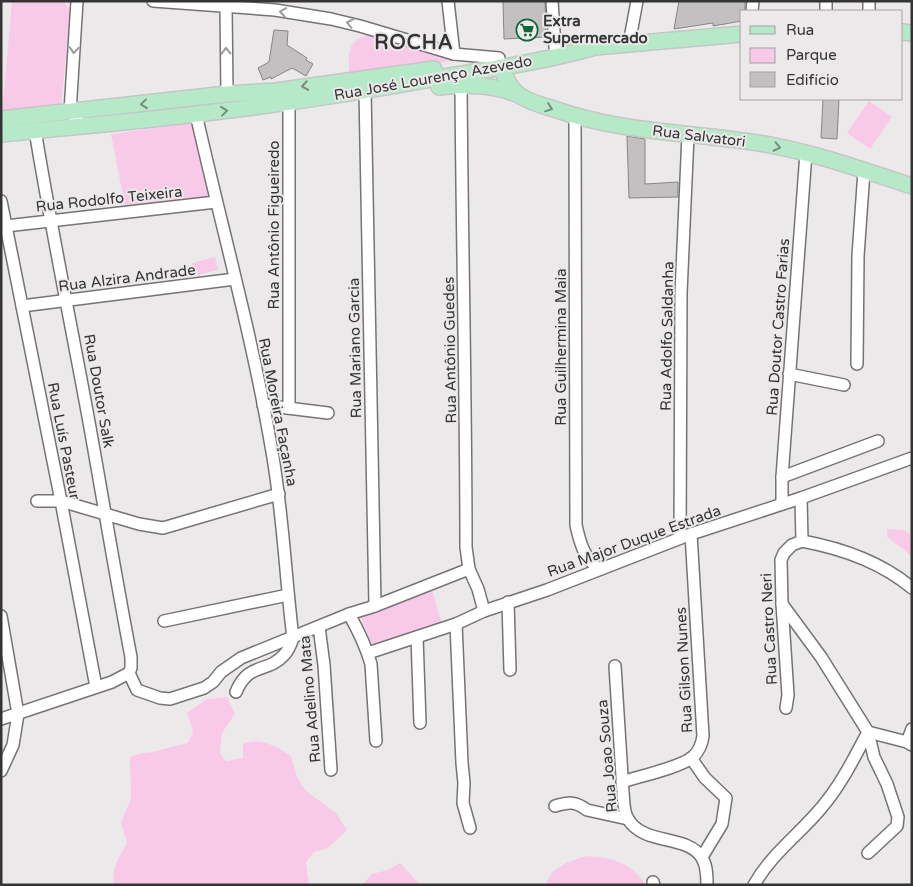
<svg xmlns="http://www.w3.org/2000/svg" width="913" height="886" viewBox="0 0 913 886" font-family="'Varela Round',sans-serif">
	<style>
		.green { fill: #f9cae8 }
		.building { fill: #c3c0c2; stroke: #888587 }
		.lines { fill: none; stroke-linecap: round; stroke-linejoin: round }
		.minor-casing { stroke: #777375; stroke-width: 14 }
		.major-casing { stroke: #c6c6c6; stroke-width: 18 }
		.minor { stroke: #fff; stroke-width: 11 }
		.major { stroke: #b6e9c7; stroke-width: 15 }
		.oneway { stroke: #9a9a9a }
		.oneway2 { stroke: #768e7e }
		.labels { text-anchor: middle; stroke-width: 4; stroke-linejoin: round; paint-order: stroke }
		.poi-label { font-size: 15px; font-weight: bold; fill: #353434; stroke: #ece9eb; text-anchor: start }
		.street-label { font-size: 15px; fill: #353434; stroke: #ece9eb }
		.district-label { font-size: 20px; font-weight: bold; letter-spacing: 1px; fill: #353434; stroke: #ece9eb }
	</style>
	<rect width="100%" height="100%" fill="#ece9eb"/>
	<g class="green">
		<path d="M 12,1 L 64,1 L 70,10 L 61,109 L 2,116 Z"/>
		<path d="M 374,33 L 459,60 L 349,75 C 349,50 346,40 374,33 Z"/>
		<path d="M 869,101 L 892,117 L 870,149 L 847,133 Z"/>
		<path d="M 194,123 L 209,198 L 125,206 L 111,134 Z"/>
		<path d="M 215,257 L 218,270 L 197,275 L 192,263 Z"/>
		<path d="M 887,529 L 903,530 L 912,535 L 912,556 L 887,537 Z"/>
		<path d="M 432,589 L 442,625 L 374,649 L 360,615 Z"/>
		<path d="M 227,697 L 235,714 L 222,733 L 220,753 L 226,761 L 243,758 L 243,744 C 260,736 277,747 291,756 L 297,777 L 306,791 L 336,813 L 347,830 L 328,848 L 314,852 L 306,862 L 309,885 L 114,885 C 111,868 119,857 127,843 L 121,823 L 131,798 L 130,758 C 141,751 145,754 157,751 C 167,748 177,745 188,743 L 193,731 L 187,713 L 207,699 Z"/>
		<path d="M 586,856 C 613,858 629,861 646,885 L 546,885 C 552,866 568,862 586,856 Z"/>
		<path d="M 400,863 L 420,885 L 362,885 L 372,874 L 388,870 Z"/>
	</g>
	<g class="building">
		<path d="M 503,1 L 545,1 L 546,37 L 504,39 Z"/>
		<path d="M 679,1 L 745,1 L 745,11 L 742,11 L 742,21 L 713,26 L 713,23 L 674,29 Z"/>
		<path d="M 274,30 L 288,31 L 287,45 L 307,58 L 306,60 L 313,64 L 306,76 L 292,68 L 271,79 L 271,77 L 263,80 L 258,68 L 269,62 Z"/>
		<path d="M 823,99 L 839,99 L 837,139 L 821,138 Z"/>
		<path d="M 627,136 L 645,139 L 645,184 L 678,182 L 678,197 L 629,198 Z"/>
	</g>
	<g class="lines">
		<g class="minor-casing">
			<g id="minor">
				<path d="M 77,1 L 70,112 L 82,125"/>
				<path d="M 153,1 L 275,10 L 331,19 L 360,26 L 454,54 L 499,58"/>
				<path d="M 448,1 L 454,54"/>
				<path d="M 552,1 L 555,47"/>
				<path d="M 826,1 L 826,11"/>
				<path d="M 869,1 L 869,11"/>
				<path d="M 226,7 L 227,94"/>
				<path d="M 752,11 L 753,1"/>
				<path d="M 629,44 L 637,1"/>
				<path d="M 461,85 C 462,239 466,393 466,547 L 469,569 L 478,589 L 484,611"/>
				<path d="M 365,91 L 375,606"/>
				<path d="M 196,114 C 221,225 252,335 271,446 C 283,510 285,574 293,638 C 291,644 289,650 284,655 C 267,674 249,661 236,692"/>
				<path d="M 575,117 L 576,525 C 580,543 584,558 599,569"/>
				<path d="M 1,201 L 61,501 L 96,687"/>
				<path d="M 6,226 L 216,202"/>
				<path d="M 22,306 L 235,279"/>
				<path d="M 857,364 L 858,256 L 864,171"/>
				<path d="M 789,374 L 844,385"/>
				<path d="M 263,405 L 328,413"/>
				<path d="M 289,408 L 289,102"/>
				<path d="M 782,477 L 878,441"/>
				<path d="M 37,501 L 61,501 L 139,524 L 163,528 L 279,494"/>
				<path d="M 782,504 L 782,477 L 806,153"/>
				<path d="M 680,538 L 681,293 L 688,135"/>
				<path d="M 802,541 C 840,548 881,562 912,588"/>
				<path d="M 508,602 L 510,670"/>
				<path d="M 782,604 L 821,657 L 868,732 L 907,742 L 912,745"/>
				<path d="M 349,614 C 358,630 366,646 371,664 L 376,741"/>
				<path d="M 1,616 L 18,714 L 13,745 L 1,771"/>
				<path d="M 164,621 L 288,595"/>
				<path d="M 456,624 L 462,763 L 464,783 L 463,803 L 470,828"/>
				<path d="M 319,627 L 324,665 L 331,770"/>
				<path d="M 417,637 L 420,723"/>
				<path d="M 368,653 L 456,624 L 484,611 L 547,590 L 691,534 L 801,498 L 912,458"/>
				<path d="M 615,666 L 623,792 C 624,801 623,811 628,819 C 644,846 688,834 702,858 C 707,866 707,876 707,885"/>
				<path d="M 129,673 L 137,690 L 160,698 L 170,699 L 204,688 L 213,682 L 221,672 L 241,658 L 349,614 L 375,606 L 469,569"/>
				<path d="M 786,708 L 788,695 L 782,604 L 781,560 L 784,553 L 792,545 L 802,541 L 801,498"/>
				<path d="M 1,719 L 112,682 L 129,673 L 131,668 L 131,657 C 116,579 103,500 89,422 C 71,324 51,228 35,130"/>
				<path d="M 868,732 L 874,757 L 887,784 L 898,817 L 897,826 L 868,853"/>
				<path d="M 907,742 L 912,729"/>
				<path d="M 691,758 L 705,778 L 726,798 L 722,824 L 702,857"/>
				<path d="M 622,782 C 640,776 679,768 693,757 C 699,751 702,744 703,736 L 691,534"/>
				<path d="M 555,806 C 569,802 575,801 587,810 L 628,819"/>
				<path d="M 653,882 L 654,885"/>
				<path d="M 754,885 C 771,854 800,834 822,807 C 841,785 854,758 868,732"/>
			</g>
		</g>
		<g class="major-casing">
			<g id="major">
				<path d="M 902,32 L 912,33"/>
				<path d="M 501,67 C 505,77 510,89 519,95 C 529,102 543,106 554,109 C 624,134 698,132 770,145 C 819,154 865,171 912,186"/>
				<path d="M 439,87 C 467,84 492,84 519,95"/>
				<path d="M 1,119 L 227,94 L 276,91 L 434,69"/>
				<path d="M 1,134 C 66,127 132,122 197,114 C 276,105 354,93 432,79 C 486,70 542,62 595,47 L 742,34"/>
			</g>
		</g>
		<use href="#minor" class="minor"/>
		<use href="#major" class="major"/>
	</g>
	<defs><path id="oneway-chevron" d="M-2-3.5L2.5 0L-2 3.5" fill="none" stroke-width="1.6" stroke-linecap="round" stroke-linejoin="round" transform="scale(1.25)"/></defs>
	<g class="oneway">
		<use href="#oneway-chevron" transform="translate(283 12) rotate(-171)"/>
		<use href="#oneway-chevron" transform="translate(350 23) rotate(-168)"/>
		<use href="#oneway-chevron" transform="translate(74 50) rotate(94)"/>
		<use href="#oneway-chevron" transform="translate(226 51) rotate(-91)"/>
	</g>
	<g class="oneway2">
		<use href="#oneway-chevron" transform="translate(305 86) rotate(171)"/>
		<use href="#oneway-chevron" transform="translate(144 104) rotate(174)"/>
		<use href="#oneway-chevron" transform="translate(549 108) rotate(19)"/>
		<use href="#oneway-chevron" transform="translate(224 111) rotate(-7)"/>
		<use href="#oneway-chevron" transform="translate(777 147) rotate(12)"/>
	</g>
	<defs>
		<g id="supermarket-ring" transform="scale(1.125)"><circle r="9.5" fill="#ece9eb" stroke="#10683a" stroke-width="1.5"/><path d="M-6-5.5h2.5l.6 2H6L4.5 2H-2.5L-4.4-4H-6ZM-1.5 3.2a1.3 1.3 0 1 0 .1 0ZM3 3.2a1.3 1.3 0 1 0 .1 0Z" fill="#10683a"/></g>
	</defs>
	<g fill-rule="evenodd">
		<use href="#supermarket-ring" x="527" y="30"/>
	</g>
	<g class="labels">
		<g class="poi-label">
			<text x="543" y="26">Extra<tspan x="543" dy="17">Supermercado</tspan></text>
		</g>
		<g class="street-label">
			<text transform="translate(433 78) rotate(-10)" y="5">Rua José Lourenço Azevedo</text>
			<text transform="translate(699 136) rotate(7)" y="5">Rua Salvatori</text>
			<text transform="translate(109 199) rotate(-6)" y="5">Rua Rodolfo Teixeira</text>
			<text transform="translate(274 225) rotate(-90)" y="5">Rua Antônio Figueiredo</text>
			<text transform="translate(127 278) rotate(-7)" y="5">Rua Alzira Andrade</text>
			<text transform="translate(778 327) rotate(-86)" y="5">Rua Doutor Castro Farias</text>
			<text transform="translate(667 336) rotate(-89)" y="5">Rua Adolfo Saldanha</text>
			<text transform="translate(561 347) rotate(-90)" y="5">Rua Guilhermina Maia</text>
			<text transform="translate(355 348) rotate(-91)" y="5">Rua Mariano Garcia</text>
			<text transform="translate(450 350) rotate(-91)" y="5">Rua Antônio Guedes</text>
			<text transform="translate(99 391) rotate(80)" y="5">Rua Doutor Salk</text>
			<text transform="translate(278 412) rotate(79)" y="5">Rua Moreira Façanha</text>
			<text transform="translate(64 441) rotate(79)" y="5">Rua Luís Pasteur</text>
			<text transform="translate(634 541) rotate(-20)" y="5">Rua Major Duque Estrada</text>
			<text transform="translate(769 629) rotate(-93)" y="5">Rua Castro Neri</text>
			<text transform="translate(684 670) rotate(-93)" y="5">Rua Gilson Nunes</text>
			<text transform="translate(310 699) rotate(-95)" y="5">Rua Adelino Mata</text>
			<text transform="translate(607 756) rotate(-95)" y="5">Rua Joao Souza</text>
		</g>
		<g class="district-label">
			<text x="414" y="49">ROCHA</text>
		</g>
	</g>
	<rect width="913" height="886" fill="none" stroke="#353434" stroke-width="5"/>
	<rect x="740" y="10" width="162" height="90" fill="#ece9eb" stroke="#a3a1a2"/>
	<rect x="750" y="26" width="25" height="8" fill="#b6e9c7" stroke="#a3a1a2"/>
	<text x="786" y="35" font-size="15" fill="#353434">Rua</text>
	<rect x="750" y="48" width="25" height="15" fill="#f9cae8" stroke="#a3a1a2"/>
	<text x="786" y="60" font-size="15" fill="#353434">Parque</text>
	<rect x="750" y="72" width="25" height="15" fill="#c3c0c2" stroke="#a3a1a2"/>
	<text x="786" y="85" font-size="15" fill="#353434">Edifício</text>
</svg>
